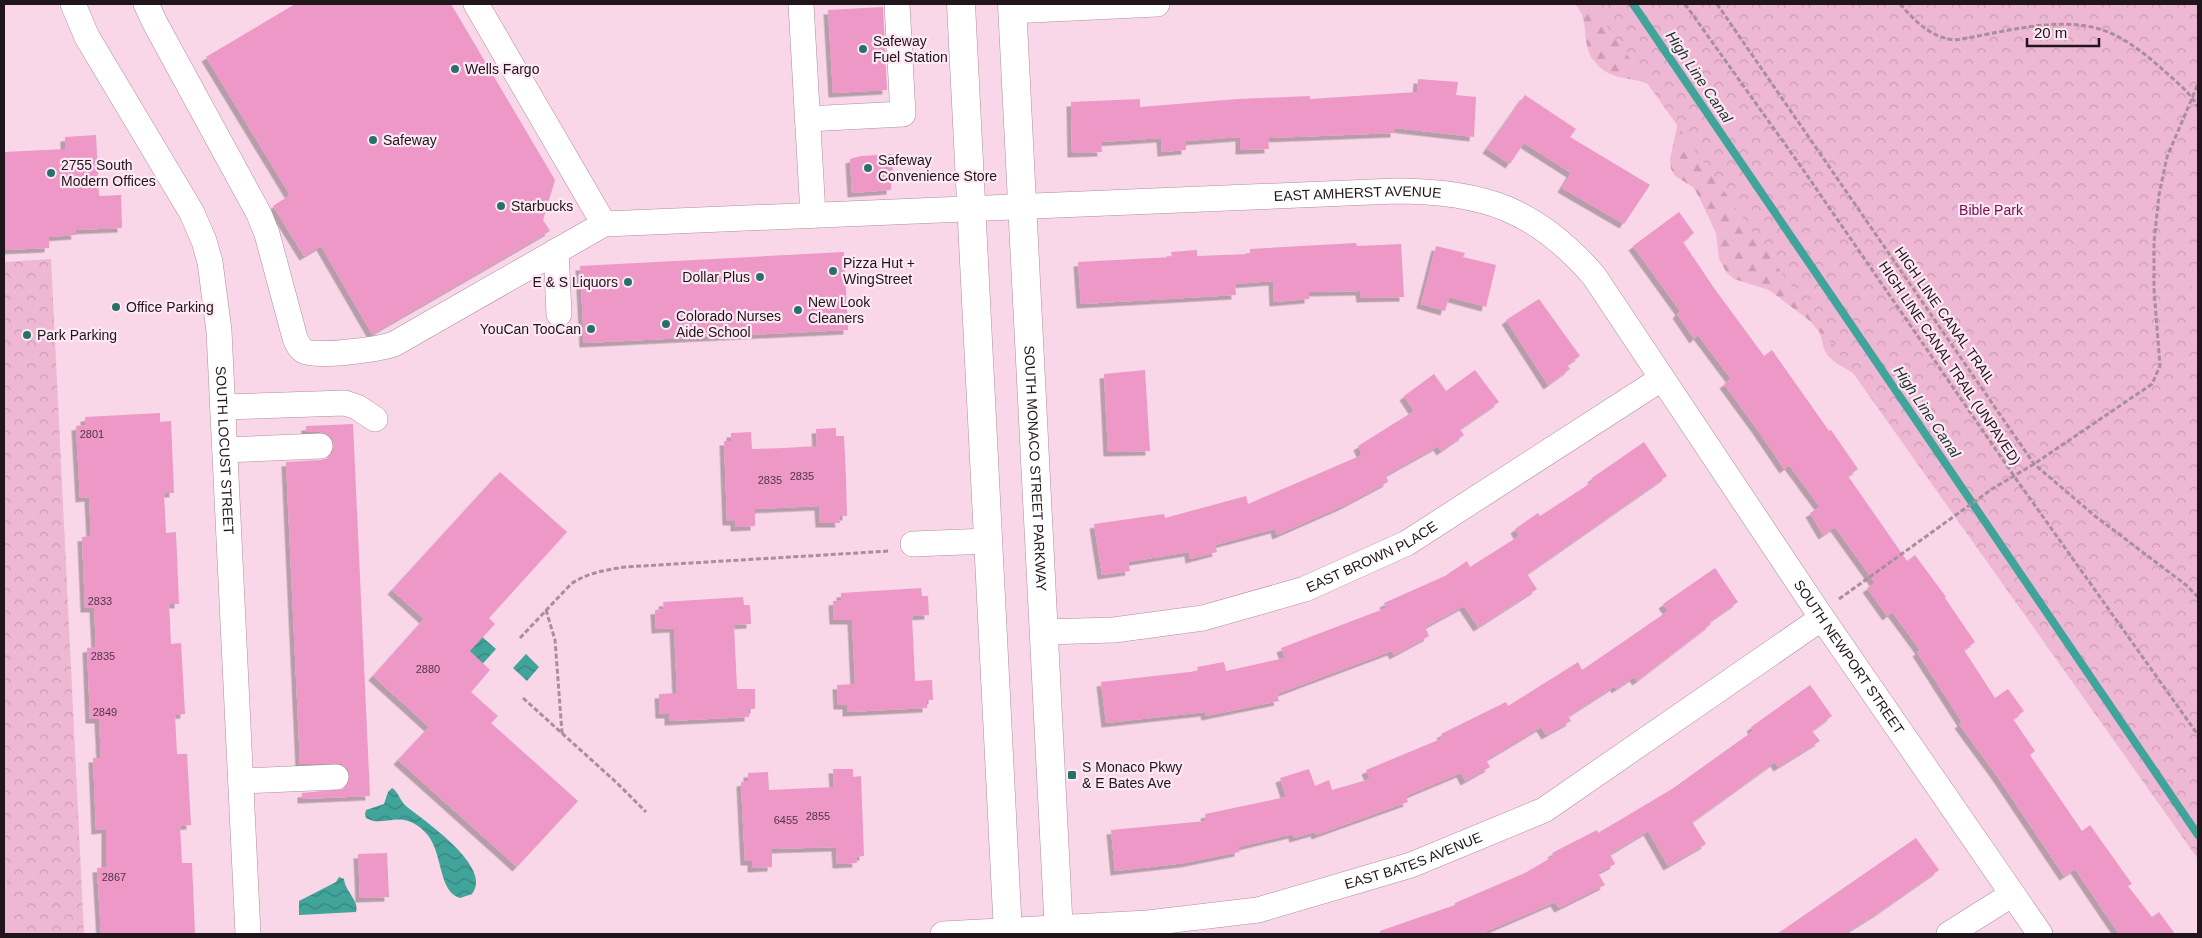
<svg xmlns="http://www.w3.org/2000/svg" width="2202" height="938" viewBox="0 0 2202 938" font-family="Arial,sans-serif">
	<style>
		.forest { fill: url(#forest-firs) }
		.park { fill: url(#park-crowns) }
		.pitch { fill: #eeb7d4 }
		.water { fill: url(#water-waves) }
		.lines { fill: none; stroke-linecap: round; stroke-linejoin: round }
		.stream { stroke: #41a49a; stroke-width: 8 }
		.building { fill: #ed98c7; filter: url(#shadow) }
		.minor-casing { stroke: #ae8e9e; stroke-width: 26 }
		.major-casing { stroke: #ae8e9e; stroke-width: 29 }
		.path { stroke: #a98f9d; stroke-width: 3; stroke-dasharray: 5 2.5; stroke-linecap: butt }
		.minor { stroke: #fff; stroke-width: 25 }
		.major { stroke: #fff; stroke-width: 28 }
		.poi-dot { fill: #28716a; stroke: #fde8f3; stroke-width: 2 }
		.labels { text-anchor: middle; stroke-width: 4.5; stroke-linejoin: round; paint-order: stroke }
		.number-label { font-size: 11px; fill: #533646 }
		.poi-label { font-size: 14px; fill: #20151b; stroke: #fde8f3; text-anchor: start }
		.street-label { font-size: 14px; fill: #20151b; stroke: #fde8f3 }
		.park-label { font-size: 14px; fill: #720e51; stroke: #fde8f3 }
		.water-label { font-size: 15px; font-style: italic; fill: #1b322f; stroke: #fde8f3 }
	</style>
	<defs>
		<pattern id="forest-firs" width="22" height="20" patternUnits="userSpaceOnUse" patternTransform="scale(1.25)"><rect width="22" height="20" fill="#eeb7d4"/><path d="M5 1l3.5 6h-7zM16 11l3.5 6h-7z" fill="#cc9cb5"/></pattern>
		<pattern id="park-crowns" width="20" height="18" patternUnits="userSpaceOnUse" patternTransform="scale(1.25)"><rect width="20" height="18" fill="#eeb7d4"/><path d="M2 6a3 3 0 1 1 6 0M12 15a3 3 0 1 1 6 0" fill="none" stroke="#cc9cb5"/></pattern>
		<pattern id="water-waves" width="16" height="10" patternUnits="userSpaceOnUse" patternTransform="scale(1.25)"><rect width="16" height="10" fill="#41a49a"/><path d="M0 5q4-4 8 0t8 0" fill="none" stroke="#36847d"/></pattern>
		<filter id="shadow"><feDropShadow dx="-4.5" dy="4.5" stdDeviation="0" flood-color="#0004"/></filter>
	</defs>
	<rect width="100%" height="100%" fill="#f9d6e8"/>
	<path class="forest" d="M 1575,4 L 1671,4 L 1867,381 L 1836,363 L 1828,356 L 1824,349 L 1820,333 L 1810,321 L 1769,290 L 1734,279 L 1727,273 L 1719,259 L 1716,233 L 1699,197 L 1693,187 L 1675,176 L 1671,169 L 1670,159 L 1678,122 C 1672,114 1661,91 1654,87 C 1633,74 1612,84 1594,61 C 1580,44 1591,20 1575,4 Z"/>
	<g class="park">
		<path d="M 1591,4 L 2198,4 L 2198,859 Z"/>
		<path d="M 51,259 L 84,934 L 4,934 L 4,262 Z"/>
	</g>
	<g class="pitch">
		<path d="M 2189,273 L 2198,273 L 2198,325 Z"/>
		<path d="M 4,871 L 11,895 L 16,934 L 4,934 Z"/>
	</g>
	<g class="water">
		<path d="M 480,635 L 496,649 L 459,690 L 445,655 Z"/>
		<path d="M 526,654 L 539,667 L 527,681 L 513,668 Z"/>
		<path d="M 392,788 C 398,791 400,801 406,806 C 423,820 494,867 472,894 L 460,898 C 437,891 444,851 425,832 C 400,807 384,829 366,818 L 365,814 L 366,810 L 384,804 L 388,792 Z"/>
		<path d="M 339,877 L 344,879 C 345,891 360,902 356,912 L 299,915 L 299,901 L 336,882 Z"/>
	</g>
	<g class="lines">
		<path class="stream" d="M 1633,4 L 2198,835"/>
	</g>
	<g class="building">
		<path d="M 295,4 L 451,4 L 555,180 L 543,220 L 550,231 L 372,334 L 321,246 L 304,256 L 273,206 L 290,195 L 206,57 Z"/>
		<path d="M 883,7 L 887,90 L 833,93 L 828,10 Z"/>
		<path d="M 1418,79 L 1458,82 L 1456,95 L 1476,97 L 1474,137 L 1395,128 L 1395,133 L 1268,138 L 1269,149 L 1240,150 L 1240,137 L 1186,141 L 1186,150 L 1162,152 L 1161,138 L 1101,142 L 1102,152 L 1072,153 L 1071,102 L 1140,99 L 1140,107 L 1238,99 L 1310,96 L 1310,99 L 1417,92 Z"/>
		<path d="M 1525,95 L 1576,129 L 1570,137 L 1650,185 L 1624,224 L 1562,188 L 1571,173 L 1524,143 L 1510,164 L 1487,149 Z"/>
		<path d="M 96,135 L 99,196 L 121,195 L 122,228 L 75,230 L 76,235 L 49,237 L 49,248 L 4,250 L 4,152 L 65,149 L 65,137 Z"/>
		<path d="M 892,154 L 893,177 L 891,178 L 891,190 L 852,193 L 850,159 L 861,156 Z"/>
		<path d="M 1679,212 L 1694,233 L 1683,242 L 1714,288 L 1764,356 L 1772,350 L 1829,431 L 1831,430 L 1858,469 L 1848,476 L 1907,561 L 1915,555 L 1946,597 L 1945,598 L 1975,642 L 1964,650 L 1995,698 L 2008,689 L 2024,711 L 2013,719 L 2035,751 L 2030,755 L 2082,831 L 2090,825 L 2132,884 L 2128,886 L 2152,917 L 2159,912 L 2175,934 L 2119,934 L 2075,869 L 2064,876 L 1997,776 L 1959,724 L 1962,722 L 1917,652 L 1920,650 L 1892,612 L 1887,616 L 1867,588 L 1875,583 L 1835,527 L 1823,535 L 1810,513 L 1820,507 L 1789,465 L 1784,469 L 1757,429 L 1724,384 L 1731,379 L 1698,335 L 1694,339 L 1677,314 L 1680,311 L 1633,246 Z"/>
		<path d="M 1356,243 L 1357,246 L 1401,244 L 1404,297 L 1361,298 L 1360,291 L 1309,292 L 1309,299 L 1274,302 L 1273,281 L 1235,284 L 1236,295 L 1081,304 L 1078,262 L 1172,257 L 1171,252 L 1197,250 L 1197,256 L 1250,254 L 1250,249 Z"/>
		<path d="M 1436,246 L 1465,253 L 1463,257 L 1496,265 L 1486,307 L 1449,297 L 1445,311 L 1421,304 Z"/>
		<path d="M 844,252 L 848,330 L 584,343 L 580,266 Z"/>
		<path d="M 1539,299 L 1580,356 L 1567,365 L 1570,369 L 1548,385 L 1506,320 Z"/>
		<path d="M 1145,370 L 1150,451 L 1108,452 L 1104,374 Z"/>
		<path d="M 1475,370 L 1499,402 L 1460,429 L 1464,435 L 1441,451 L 1438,446 L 1386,475 L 1388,482 L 1345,505 L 1277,535 L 1275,529 L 1215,545 L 1217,552 L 1190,559 L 1189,552 L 1128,562 L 1130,571 L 1102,575 L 1094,524 L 1164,514 L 1165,518 L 1246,496 L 1248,504 L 1362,455 L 1358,446 L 1414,411 L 1404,396 L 1434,374 L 1446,391 Z"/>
		<path d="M 160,413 L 160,422 L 171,421 L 174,493 L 164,493 L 166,533 L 176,532 L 179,604 L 169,604 L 171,644 L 181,643 L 185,714 L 175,715 L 177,754 L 187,754 L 191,825 L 180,826 L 182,863 L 192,863 L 195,934 L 101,934 L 97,868 L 106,867 L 106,829 L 96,830 L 93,758 L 101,758 L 99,719 L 90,719 L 87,648 L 96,647 L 94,608 L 85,608 L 82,537 L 91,536 L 89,497 L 80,498 L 76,426 L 85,425 L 85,417 Z"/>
		<path d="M 353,424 L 370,796 L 302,799 L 302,793 L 343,789 L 348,784 L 350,777 L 348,769 L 342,764 L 300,764 L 286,462 L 321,460 L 328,458 L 332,453 L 334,446 L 332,438 L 327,434 L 320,432 L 306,432 L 306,426 Z"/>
		<path d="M 836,428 L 836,436 L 844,436 L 846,478 L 847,516 L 839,516 L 840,523 L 820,523 L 819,506 L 755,509 L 755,526 L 735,527 L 735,521 L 727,521 L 724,441 L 731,441 L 731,433 L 751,432 L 752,449 L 784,448 L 817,446 L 816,429 Z"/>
		<path d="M 1644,442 L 1667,476 L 1527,574 L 1537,589 L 1478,627 L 1464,606 L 1425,627 L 1429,636 L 1394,655 L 1392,651 L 1277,694 L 1279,701 L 1206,716 L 1205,712 L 1106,723 L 1101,682 L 1198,671 L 1197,667 L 1224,662 L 1226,671 L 1285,658 L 1281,648 L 1386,608 L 1384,603 L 1445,576 L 1467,561 L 1470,567 L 1519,536 L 1515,529 L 1538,513 L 1540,516 L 1583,488 L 1593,481 L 1592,478 Z"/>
		<path d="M 500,472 L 567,532 L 489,618 L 495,624 L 470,651 L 490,670 L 471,692 L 498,716 L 491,723 L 578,801 L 517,867 L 398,760 L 429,727 L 373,676 L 424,619 L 392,590 Z"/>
		<path d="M 1715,568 L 1738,602 L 1709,622 L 1711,624 L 1637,681 L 1634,677 L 1616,689 L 1615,686 L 1568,716 L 1571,721 L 1546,735 L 1541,727 L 1486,760 L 1490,767 L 1465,781 L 1461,773 L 1406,796 L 1408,802 L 1316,835 L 1315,832 L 1294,838 L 1293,834 L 1239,847 L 1239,852 L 1185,863 L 1115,871 L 1111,830 L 1206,821 L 1205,814 L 1286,797 L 1280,778 L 1309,769 L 1315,786 L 1329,780 L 1332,790 L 1370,779 L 1366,770 L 1443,738 L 1441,734 L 1506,702 L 1508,706 L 1578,662 L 1582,670 L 1668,611 L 1663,604 Z"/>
		<path d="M 921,588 L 922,596 L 928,596 L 929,615 L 912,616 L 915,681 L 932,680 L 933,700 L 927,700 L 927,708 L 847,712 L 847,705 L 838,705 L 837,685 L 855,684 L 852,620 L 834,620 L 833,601 L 841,600 L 841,593 Z"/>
		<path d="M 743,597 L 744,605 L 750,605 L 751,624 L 734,625 L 737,689 L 755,689 L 755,709 L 749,709 L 749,717 L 669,721 L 669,714 L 660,714 L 659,694 L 677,693 L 674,628 L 656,629 L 655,610 L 664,609 L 663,602 Z"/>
		<path d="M 1810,685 L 1832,716 L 1812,731 L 1820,741 L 1778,767 L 1775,762 L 1692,822 L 1706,844 L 1668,866 L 1648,831 L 1610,854 L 1615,864 L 1598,873 L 1605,885 L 1559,908 L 1555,902 L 1481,934 L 1380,934 L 1380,931 L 1455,905 L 1455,903 L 1525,873 L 1554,856 L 1552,853 L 1597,830 L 1598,833 L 1672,789 L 1753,731 L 1751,727 Z"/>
		<path d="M 833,769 L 853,769 L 853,777 L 861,776 L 864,856 L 856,857 L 857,863 L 837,864 L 836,847 L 772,849 L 772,867 L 752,868 L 752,861 L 745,861 L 743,824 L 741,782 L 748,781 L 748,773 L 768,772 L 769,790 L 834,787 Z"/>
		<path d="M 1916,838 L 1939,870 L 1879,912 L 1844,934 L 1777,934 Z"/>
		<path d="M 387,853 L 389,897 L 360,898 L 358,854 Z"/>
	</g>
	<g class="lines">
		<g class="minor-casing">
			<g id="minor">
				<path id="s1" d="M 73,4 L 87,37 L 192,213 L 204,241 L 210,262 L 219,331 L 248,934"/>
				<path id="s2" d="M 146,4 L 156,25 L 259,214 L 267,234 L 295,338 C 297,343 299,348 304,351 C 317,358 380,349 394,344 L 604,224 L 1395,191 C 1483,191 1536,209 1594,276 L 1822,618 L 2040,934"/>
				<path d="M 476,4 L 604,224"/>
				<path d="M 801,4 L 813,215"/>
				<path d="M 1012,11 L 1157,4"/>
				<path d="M 807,119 L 903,114 L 897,4"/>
				<path d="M 556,251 L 559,314"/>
				<path d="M 223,407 L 345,403 L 357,407 L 375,419"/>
				<path d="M 225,450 L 320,446"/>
				<path d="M 913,544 L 988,541"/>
				<path id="s3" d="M 1043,632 L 1114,630 L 1203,618 L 1305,589 L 1407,543 L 1661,379"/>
				<path d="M 241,781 L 336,777"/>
				<path id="s4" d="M 943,934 L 1148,923 L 1258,910 L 1411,865 L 1544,810 L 1822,618"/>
				<path d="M 1949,934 L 2011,895"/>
			</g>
		</g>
		<g class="major-casing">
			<g id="major">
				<path d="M 961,4 L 1008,934"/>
				<path id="s5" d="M 1012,4 L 1059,934"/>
			</g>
		</g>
		<g class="path">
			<path d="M 1685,4 L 1802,168 L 2014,476 L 2198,735"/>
			<path d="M 1717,4 L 2034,464 L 2095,516 L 2186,585 L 2198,597"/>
			<path d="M 1900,4 C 1916,22 1930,37 1955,40 C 2002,33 2057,15 2103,30 C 2125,38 2144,53 2161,68 C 2174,80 2189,91 2198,107"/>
			<path d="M 1839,599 L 1992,489 L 2034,464 L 2152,384 L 2160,366 L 2154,289 L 2154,242 L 2159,195 L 2167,157 L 2198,84"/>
			<path d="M 546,610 L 555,640 L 562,733"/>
			<path d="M 520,638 L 571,584 C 587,573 605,570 625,567 L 890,551"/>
			<path d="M 523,698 L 617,783 L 646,812"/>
		</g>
		<use href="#minor" class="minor"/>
		<use href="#major" class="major"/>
	</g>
	<g class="poi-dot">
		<circle cx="863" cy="49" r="5"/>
		<circle cx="455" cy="69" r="5"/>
		<circle cx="373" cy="140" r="5"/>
		<circle cx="868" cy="168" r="5"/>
		<circle cx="51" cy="173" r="5"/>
		<circle cx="501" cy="206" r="5"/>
		<circle cx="833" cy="271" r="5"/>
		<circle cx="760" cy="277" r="5"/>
		<circle cx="628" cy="282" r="5"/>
		<circle cx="116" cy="307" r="5"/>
		<circle cx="798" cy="310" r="5"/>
		<circle cx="666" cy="324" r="5"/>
		<circle cx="591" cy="329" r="5"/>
		<circle cx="27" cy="335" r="5"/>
		<rect x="1067" y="770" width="10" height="10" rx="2.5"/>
	</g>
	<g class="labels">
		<g class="number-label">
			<text x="92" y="438">2801</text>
			<text x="802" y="480">2835</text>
			<text x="770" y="484">2835</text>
			<text x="100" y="605">2833</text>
			<text x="103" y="660">2835</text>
			<text x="428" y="673">2880</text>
			<text x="105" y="716">2849</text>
			<text x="818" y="820">2855</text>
			<text x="786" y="824">6455</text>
			<text x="114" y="881">2867</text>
		</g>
		<g class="poi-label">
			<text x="873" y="46">Safeway<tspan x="873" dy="16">Fuel Station</tspan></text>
			<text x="465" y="74">Wells Fargo</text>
			<text x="383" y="145">Safeway</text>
			<text x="878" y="165">Safeway<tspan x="878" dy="16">Convenience Store</tspan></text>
			<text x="61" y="170">2755 South<tspan x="61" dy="16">Modern Offices</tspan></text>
			<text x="511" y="211">Starbucks</text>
			<text x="843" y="268">Pizza Hut +<tspan x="843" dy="16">WingStreet</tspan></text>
			<text x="750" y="282" text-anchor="end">Dollar Plus</text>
			<text x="618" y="287" text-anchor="end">E &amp; S Liquors</text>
			<text x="808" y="307">New Look<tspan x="808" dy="16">Cleaners</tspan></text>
			<text x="126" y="312">Office Parking</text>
			<text x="676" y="321">Colorado Nurses<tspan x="676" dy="16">Aide School</tspan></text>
			<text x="581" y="334" text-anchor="end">YouCan TooCan</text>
			<text x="37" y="340">Park Parking</text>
			<text x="1082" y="772">S Monaco Pkwy<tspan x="1082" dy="16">&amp; E Bates Ave</tspan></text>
		</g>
		<g class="street-label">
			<text dy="5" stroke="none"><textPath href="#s2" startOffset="1471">EAST AMHERST AVENUE</textPath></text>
			<text transform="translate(1945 315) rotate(55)" y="5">HIGH LINE CANAL TRAIL</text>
			<text transform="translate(1950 363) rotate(56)" y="5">HIGH LINE CANAL TRAIL (UNPAVED)</text>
			<text dy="5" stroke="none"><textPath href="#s1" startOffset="482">SOUTH LOCUST STREET</textPath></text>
			<text dy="5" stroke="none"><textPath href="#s5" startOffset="465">SOUTH MONACO STREET PARKWAY</textPath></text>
			<text dy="5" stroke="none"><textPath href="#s3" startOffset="341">EAST BROWN PLACE</textPath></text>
			<text dy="5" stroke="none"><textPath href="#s2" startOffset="2192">SOUTH NEWPORT STREET</textPath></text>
			<text dy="5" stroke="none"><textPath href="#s4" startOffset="479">EAST BATES AVENUE</textPath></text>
		</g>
		<g class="park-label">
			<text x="1991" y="215">Bible Park</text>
		</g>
		<g class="water-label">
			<text transform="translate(1699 77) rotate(56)" y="5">High Line Canal</text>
			<text transform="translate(1927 412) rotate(56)" y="5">High Line Canal</text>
		</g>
	</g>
	<rect width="2202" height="938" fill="none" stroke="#20151b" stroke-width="10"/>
	<path d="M2027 38v8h72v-8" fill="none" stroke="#20151b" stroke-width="2.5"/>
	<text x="2034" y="38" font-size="15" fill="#20151b" stroke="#fde8f3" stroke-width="4" paint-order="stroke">20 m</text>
</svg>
